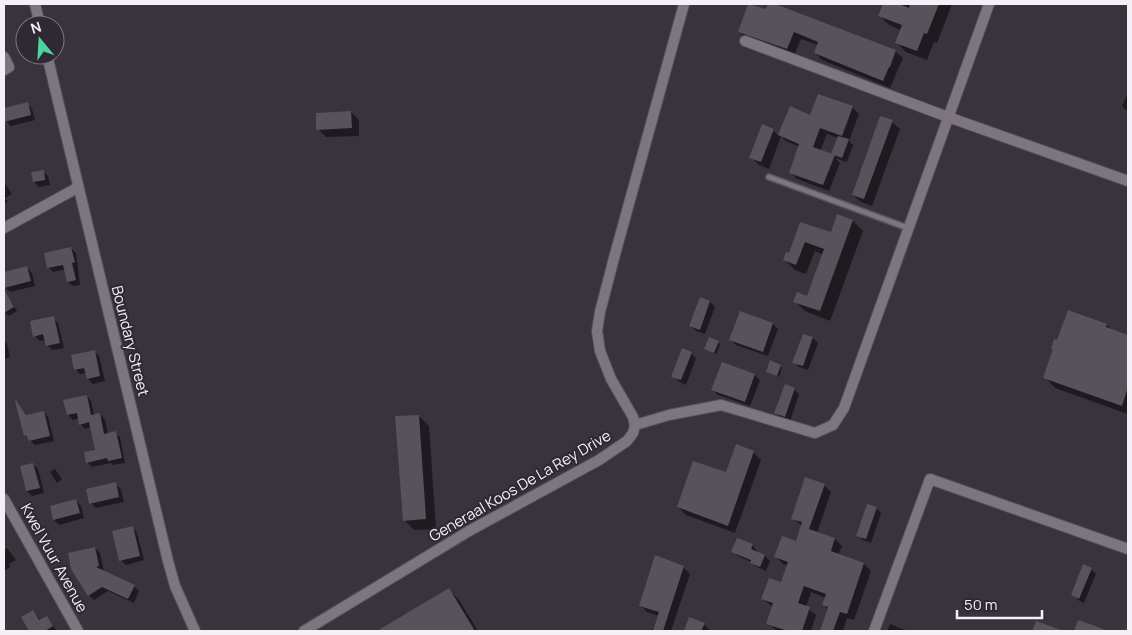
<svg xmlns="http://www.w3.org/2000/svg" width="1132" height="635" viewBox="0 0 1132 635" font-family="Manrope,sans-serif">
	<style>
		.shadow { fill: #0007; fill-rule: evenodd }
		.building { fill: #58525c }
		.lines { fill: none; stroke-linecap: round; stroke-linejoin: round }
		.service-casing { stroke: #57525a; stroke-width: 8 }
		.minor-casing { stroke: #57525a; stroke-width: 12 }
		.service { stroke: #7d7681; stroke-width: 5 }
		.minor { stroke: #7d7681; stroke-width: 10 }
		.labels { text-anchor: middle; stroke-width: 4; stroke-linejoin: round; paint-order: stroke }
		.street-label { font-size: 15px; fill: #f4f0f6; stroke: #2e2932 }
	</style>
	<rect width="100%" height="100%" fill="#38333c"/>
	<g class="shadow">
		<path d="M 749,4 L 767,11 L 769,4 L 772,4 L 895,51 L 903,58 L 890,88 L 822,60 L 815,53 L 818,45 L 801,39 L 794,56 L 746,39 L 739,32 Z"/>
		<path d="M 884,4 L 952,4 L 937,43 L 934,42 L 927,60 L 906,52 L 896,42 L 901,30 L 889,25 L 880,16 Z"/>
		<path d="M 1127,95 L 1128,95 L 1128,112 L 1122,106 Z"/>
		<path d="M 27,104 L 32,109 L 35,120 L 11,126 L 6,121 L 4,109 Z"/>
		<path d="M 852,107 L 859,114 L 849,141 L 853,145 L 847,162 L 835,158 L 840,163 L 829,191 L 797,179 L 790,172 L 800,147 L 786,141 L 781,136 L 769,169 L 759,165 L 751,157 L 773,130 L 779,136 L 791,108 L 811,116 ZM 827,134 L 839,138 L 832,156 L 820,151 Z"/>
		<path d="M 351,112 L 359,120 L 359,136 L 326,137 L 318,129 Z"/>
		<path d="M 892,122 L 900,129 L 872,206 L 861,202 L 853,195 Z"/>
		<path d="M 43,171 L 48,176 L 50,185 L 39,187 L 34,182 L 32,173 Z"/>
		<path d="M 4,182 L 12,194 L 5,198 L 8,202 L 4,204 Z"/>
		<path d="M 853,221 L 863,231 L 830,321 L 805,311 L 795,301 L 808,298 L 824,255 L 815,251 L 806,274 L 795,270 L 785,260 L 790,254 L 801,223 L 831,234 Z"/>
		<path d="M 71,248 L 76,253 L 80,285 L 73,286 L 68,282 L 66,269 L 53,272 L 49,267 Z"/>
		<path d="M 27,268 L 32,273 L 35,286 L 10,292 L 5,287 L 4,274 Z"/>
		<path d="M 4,291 L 17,311 L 9,316 L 4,311 Z"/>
		<path d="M 701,299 L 710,302 L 715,307 L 705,334 L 696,331 L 691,326 Z"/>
		<path d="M 1069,311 L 1107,325 L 1112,330 L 1128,336 L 1128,414 L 1055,388 L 1045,377 Z"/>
		<path d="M 741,313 L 773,324 L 778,329 L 768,356 L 736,345 L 731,340 Z"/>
		<path d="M 53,318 L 58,323 L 64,348 L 52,350 L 47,345 L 46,340 L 40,341 L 35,336 Z"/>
		<path d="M 804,335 L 813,338 L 818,343 L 808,370 L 799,367 L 794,362 Z"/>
		<path d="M 4,341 L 7,344 L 10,357 L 4,359 Z"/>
		<path d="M 718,342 L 720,345 L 716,354 L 706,349 Z"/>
		<path d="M 94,351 L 99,356 L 105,381 L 93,384 L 88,379 L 87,373 L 80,374 L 75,369 Z"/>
		<path d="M 691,353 L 696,358 L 686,385 L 678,381 L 673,376 Z"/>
		<path d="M 780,366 L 782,368 L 779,377 L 767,371 Z"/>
		<path d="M 755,375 L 760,380 L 750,406 L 718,395 L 713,390 Z"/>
		<path d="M 794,389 L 799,394 L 790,421 L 781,418 L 776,413 Z"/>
		<path d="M 87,396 L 91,401 L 94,415 L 100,414 L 105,419 L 108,434 L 115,433 L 120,437 L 125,463 L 113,465 L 111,463 L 92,467 L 87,462 L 96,451 L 91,427 L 85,429 L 80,424 L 79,418 L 73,420 L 68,415 L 65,401 Z"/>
		<path d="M 17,402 L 27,416 L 44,412 L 48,417 L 54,441 L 35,445 L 25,435 Z"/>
		<path d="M 419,416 L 429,426 L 436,529 L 414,530 L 404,520 Z"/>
		<path d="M 753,452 L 761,460 L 735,533 L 686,515 L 678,507 L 727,474 Z"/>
		<path d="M 33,464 L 38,469 L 44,493 L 32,496 L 27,491 Z"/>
		<path d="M 55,469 L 62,479 L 57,483 L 50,472 Z"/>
		<path d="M 115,484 L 121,489 L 124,502 L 96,508 L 91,503 Z"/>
		<path d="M 824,485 L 831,492 L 817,533 L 835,539 L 842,546 L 838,555 L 864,564 L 871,571 L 854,620 L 847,618 L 843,631 L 821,631 L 828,610 L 824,605 L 826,598 L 811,592 L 806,607 L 816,615 L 811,631 L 777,631 L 768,623 L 773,607 L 763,599 L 782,584 L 788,565 L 783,564 L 776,557 L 796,542 L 802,526 L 793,518 Z"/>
		<path d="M 76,501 L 81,506 L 84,518 L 59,525 L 54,520 Z"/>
		<path d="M 876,508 L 881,513 L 871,543 L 863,540 L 858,535 Z"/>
		<path d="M 132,527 L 137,533 L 144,560 L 126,565 L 121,560 Z"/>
		<path d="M 752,545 L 757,551 L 756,552 L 765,556 L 770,561 L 766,571 L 757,567 L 751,562 L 738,556 L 733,551 Z"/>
		<path d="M 7,548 L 16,560 L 9,564 L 10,567 L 4,571 L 4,550 Z"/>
		<path d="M 95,548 L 100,553 L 104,572 L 134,586 L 139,591 L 134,603 L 108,591 L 94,600 L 89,595 Z"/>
		<path d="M 683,567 L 690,574 L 671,631 L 651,631 L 652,629 L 654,630 L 659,616 L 647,612 L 640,605 Z"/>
		<path d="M 1091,569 L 1096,574 L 1084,603 L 1078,600 L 1073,595 Z"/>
		<path d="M 449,590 L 459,600 L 478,631 L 379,631 Z"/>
		<path d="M 33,611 L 41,621 L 47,617 L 57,631 L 31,631 L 23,618 Z"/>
		<path d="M 690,619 L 704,624 L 710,631 L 685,631 Z"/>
		<path d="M 890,624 L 905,630 L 906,631 L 887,631 Z"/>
	</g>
	<g class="building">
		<path d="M 748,4 L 766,9 L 768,4 L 775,4 L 896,50 L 890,67 L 889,67 L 883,81 L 814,53 L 818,42 L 794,32 L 787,49 L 738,32 Z"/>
		<path d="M 883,4 L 899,4 L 909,8 L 910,4 L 939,4 L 927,34 L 924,33 L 917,51 L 895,43 L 902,25 L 878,16 Z"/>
		<path d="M 818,94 L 853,106 L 842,136 L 820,128 L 813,147 L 835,155 L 823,185 L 789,173 L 799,144 L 778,135 L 790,106 L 810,115 Z"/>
		<path d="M 28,102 L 31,115 L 4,122 L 4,108 Z"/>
		<path d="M 351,111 L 352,128 L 316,130 L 316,113 Z"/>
		<path d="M 880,116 L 893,120 L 864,199 L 852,195 Z"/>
		<path d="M 762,124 L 774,129 L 761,162 L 749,158 Z"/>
		<path d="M 838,136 L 849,139 L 842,158 L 831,154 Z"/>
		<path d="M 44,170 L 45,180 L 33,182 L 31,172 Z"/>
		<path d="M 837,214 L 853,220 L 820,311 L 793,302 L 797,292 L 807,296 L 824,249 L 805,242 L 796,265 L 783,260 L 786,252 L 789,253 L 800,222 L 831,232 Z"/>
		<path d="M 71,247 L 75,262 L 72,263 L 76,280 L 67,282 L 63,265 L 47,268 L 44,253 Z"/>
		<path d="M 27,266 L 31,281 L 4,288 L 4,272 Z"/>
		<path d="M 4,289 L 14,307 L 4,313 Z"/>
		<path d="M 700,297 L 710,301 L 700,330 L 689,326 Z"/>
		<path d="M 1068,310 L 1107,324 L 1106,327 L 1128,335 L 1128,387 L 1122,406 L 1043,378 L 1053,349 L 1051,349 L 1054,339 L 1057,340 Z"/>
		<path d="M 740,311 L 773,323 L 763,352 L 729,340 Z"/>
		<path d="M 54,316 L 60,343 L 46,346 L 43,334 L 33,337 L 30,321 Z"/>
		<path d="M 803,334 L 813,337 L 803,366 L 792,363 Z"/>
		<path d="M 709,337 L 719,341 L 714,353 L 704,349 Z"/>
		<path d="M 682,348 L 692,352 L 681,380 L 671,377 Z"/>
		<path d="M 95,350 L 100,376 L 87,379 L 84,368 L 74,370 L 71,355 Z"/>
		<path d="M 770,360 L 781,365 L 777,376 L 766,372 Z"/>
		<path d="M 722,362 L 755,374 L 745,402 L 711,390 Z"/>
		<path d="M 785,384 L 795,388 L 785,417 L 774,413 Z"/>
		<path d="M 87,395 L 91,415 L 100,413 L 104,434 L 116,431 L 122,458 L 108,461 L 107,458 L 86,463 L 84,452 L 95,450 L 89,422 L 79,425 L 77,413 L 67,415 L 63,400 Z"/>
		<path d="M 16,400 L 26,415 L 44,411 L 50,436 L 29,441 L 26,435 L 24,436 L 15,401 Z"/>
		<path d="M 419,415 L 426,519 L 403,521 L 395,416 Z"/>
		<path d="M 736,444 L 754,451 L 728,526 L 677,507 L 693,461 L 726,472 Z"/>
		<path d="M 33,463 L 40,488 L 26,491 L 20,466 Z"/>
		<path d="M 805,477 L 825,484 L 809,529 L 835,538 L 831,551 L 864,563 L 847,614 L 840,612 L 833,631 L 820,631 L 828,607 L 822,605 L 826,594 L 804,586 L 798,603 L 810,607 L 802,631 L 788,631 L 766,624 L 773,603 L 761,599 L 769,578 L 781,582 L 788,562 L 774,557 L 782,536 L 796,541 L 802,522 L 791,519 Z"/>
		<path d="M 116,482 L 119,497 L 89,504 L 86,489 Z"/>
		<path d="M 76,499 L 80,513 L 53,520 L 50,506 Z"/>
		<path d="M 867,504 L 877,507 L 866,539 L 856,536 Z"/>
		<path d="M 133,526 L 140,556 L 119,561 L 112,531 Z"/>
		<path d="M 737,538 L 753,544 L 751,549 L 765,555 L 760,567 L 750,563 L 751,560 L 731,552 Z"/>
		<path d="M 95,547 L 99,566 L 96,567 L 135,585 L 128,599 L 102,587 L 88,596 L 71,569 L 68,553 Z"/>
		<path d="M 655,555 L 684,566 L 663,631 L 653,631 L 659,612 L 639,606 Z"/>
		<path d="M 1083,564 L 1092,568 L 1079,599 L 1071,595 Z"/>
		<path d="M 449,588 L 475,631 L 377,631 Z"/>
		<path d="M 33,610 L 39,620 L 47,616 L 53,626 L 45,631 L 29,631 L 21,617 Z"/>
		<path d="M 689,617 L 705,623 L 701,631 L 684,631 Z"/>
		<path d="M 1078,620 L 1106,630 L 1106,631 L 1074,631 Z"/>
		<path d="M 1036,621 L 1061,630 L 1061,631 L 1032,631 Z"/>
	</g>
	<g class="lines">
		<g class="service-casing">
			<path id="service" d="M 769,177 L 908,228"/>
		</g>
		<g class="minor-casing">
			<g id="minor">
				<path d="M 35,4 L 40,25"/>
				<path d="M 745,41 L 948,117 L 1128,181"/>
				<path d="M 47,55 L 168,561 L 175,586 L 195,631"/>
				<path d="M 4,57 L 9,67 L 4,70"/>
				<path d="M 4,228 L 77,188"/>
				<path d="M 635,425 L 633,417 L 611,379 L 600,351 L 597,331 L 600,312 L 614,258 L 684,4"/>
				<path d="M 4,499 L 78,631"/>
				<path d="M 304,631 L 469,531 L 599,460 L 627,441 L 633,433 L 635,425 L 669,415 L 721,405 L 815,433 L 833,425 L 844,408 L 989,4"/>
				<path d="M 874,631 L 930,479 L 1128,549"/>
			</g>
		</g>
		<use href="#service" class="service"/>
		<use href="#minor" class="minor"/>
	</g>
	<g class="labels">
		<g class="street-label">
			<text transform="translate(130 341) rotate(76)" y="5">Boundary Street</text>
			<text transform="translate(520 486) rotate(-30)" y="5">Generaal Koos De La Rey Drive</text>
			<text transform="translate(54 558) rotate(61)" y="5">Kwel Vuur Avenue</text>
		</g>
	</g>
	<rect width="1132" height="635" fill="none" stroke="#f4f0f6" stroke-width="10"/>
	<g transform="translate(40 40) rotate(342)"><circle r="24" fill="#2e2932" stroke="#7d7980"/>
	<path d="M0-4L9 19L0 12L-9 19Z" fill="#4bd49b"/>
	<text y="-8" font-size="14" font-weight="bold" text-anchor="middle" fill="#f4f0f6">N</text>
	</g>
	<path d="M957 610v8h85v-8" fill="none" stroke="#f4f0f6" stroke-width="2.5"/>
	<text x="964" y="610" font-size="15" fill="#f4f0f6" stroke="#2e2932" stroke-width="4" paint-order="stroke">50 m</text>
</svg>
